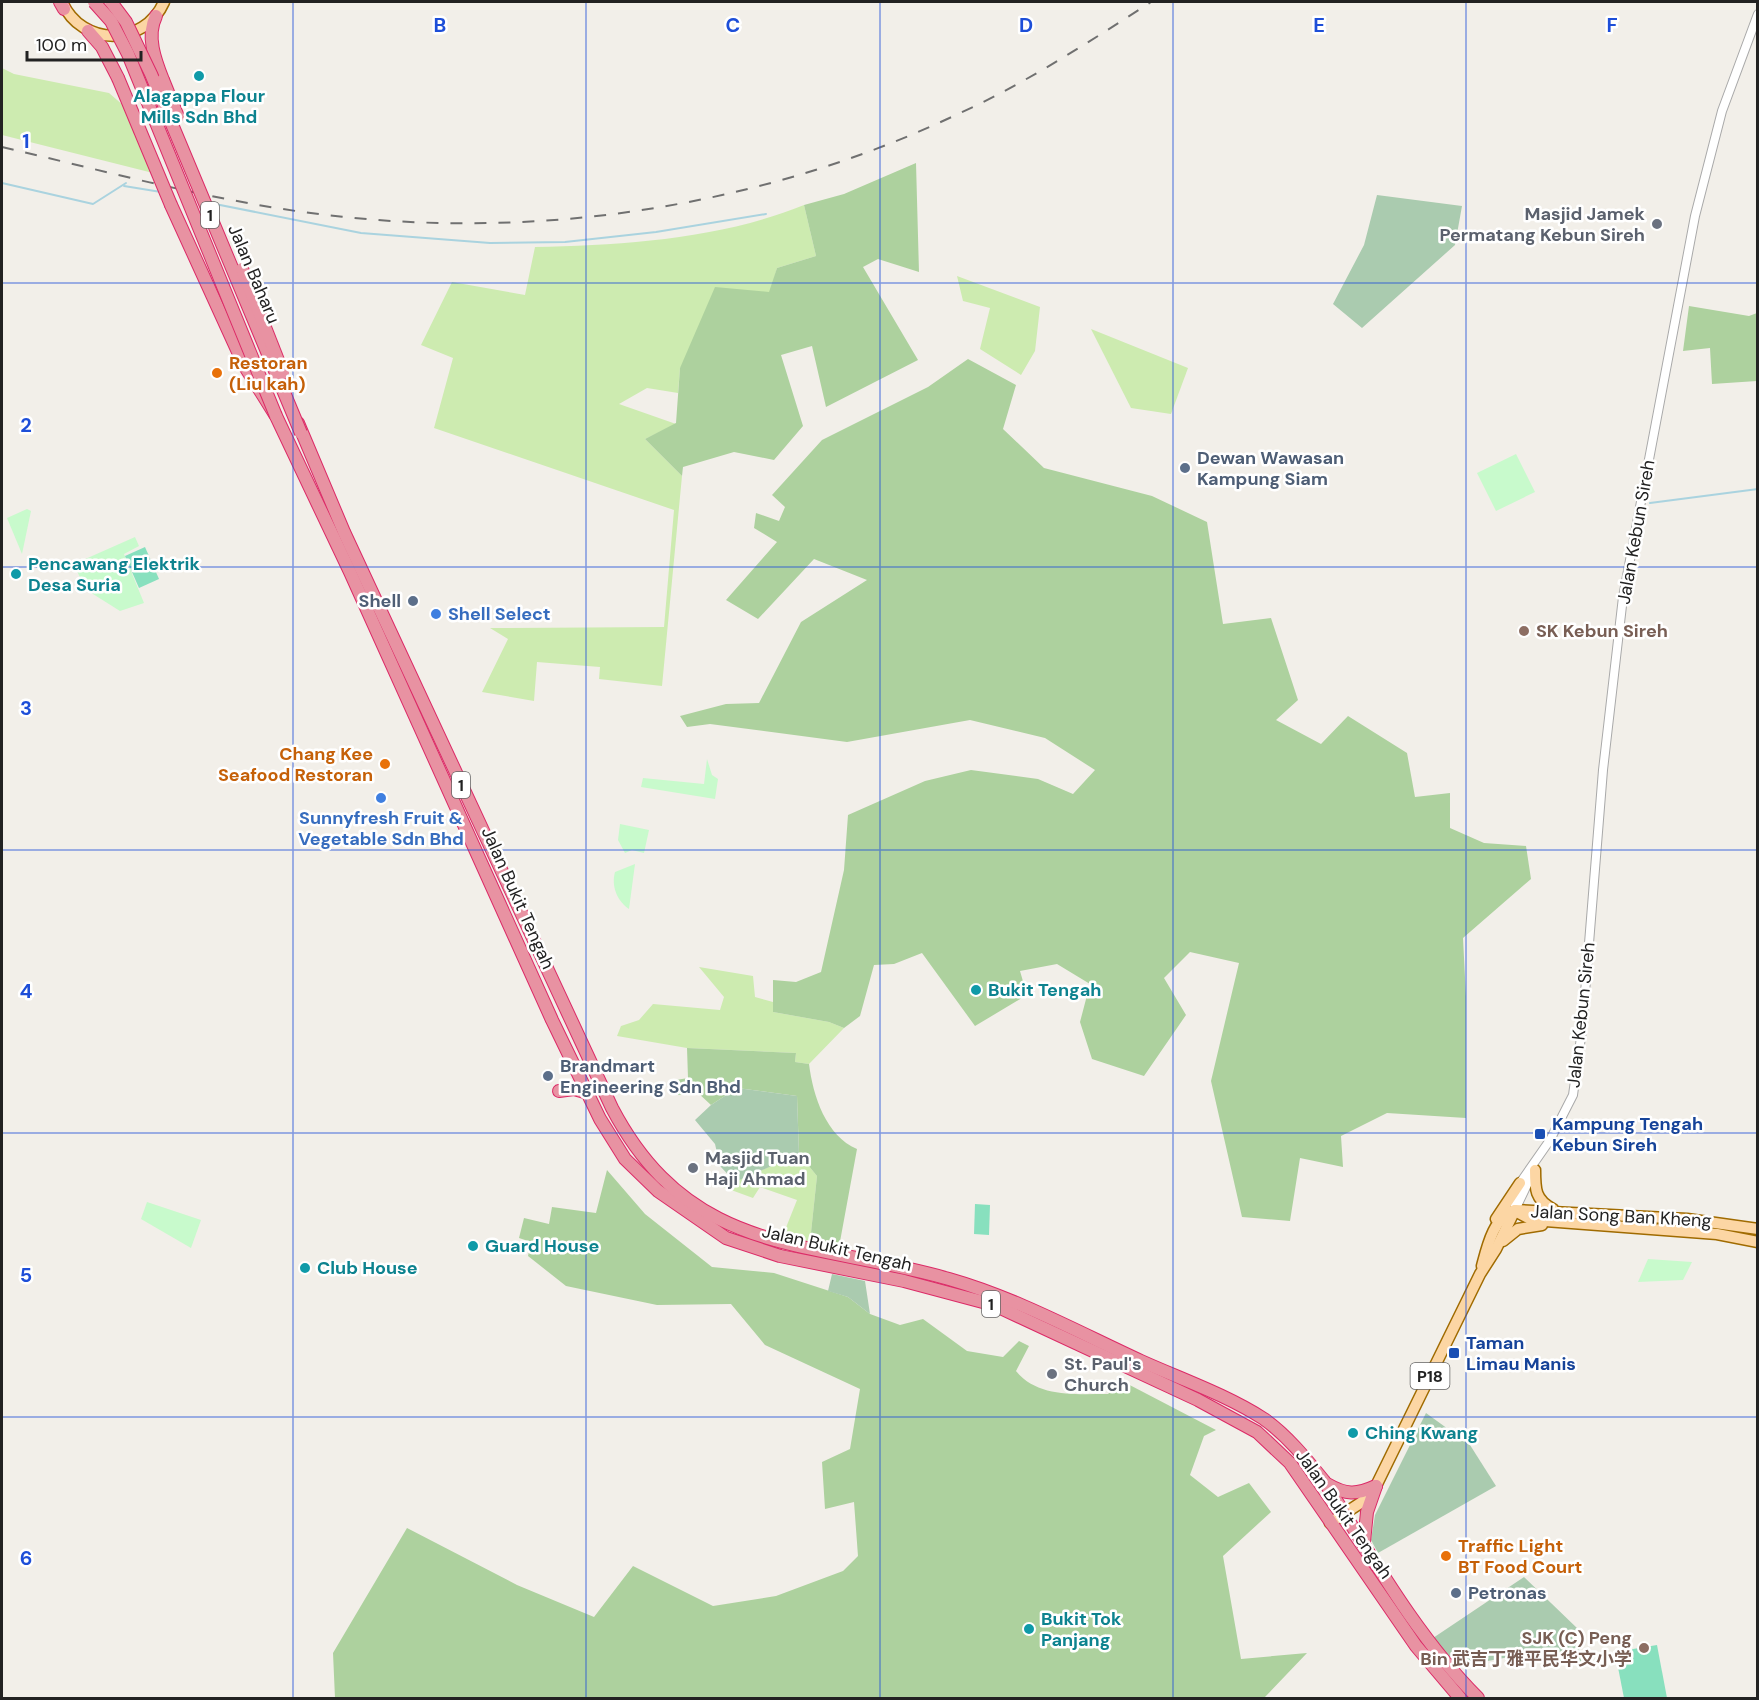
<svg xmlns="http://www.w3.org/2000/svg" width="1759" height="1700" viewBox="0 0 1759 1700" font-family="'DM Sans','Noto Sans SC',sans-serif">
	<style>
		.grass { fill: #cdebb0 }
		.forest { fill: #add19e }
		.cemetery { fill: #aacbaf }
		.park { fill: #c8facc }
		.pitch { fill: #88e0be }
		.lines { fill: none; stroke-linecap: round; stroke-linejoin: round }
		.stream { stroke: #aad3df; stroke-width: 2 }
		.minor-casing { stroke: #a9a9a9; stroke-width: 10 }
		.major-casing { stroke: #a06b00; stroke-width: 13 }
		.highway-casing { stroke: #dc2a67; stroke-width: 14 }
		.minor { stroke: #fff; stroke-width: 8 }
		.major { stroke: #fcd6a4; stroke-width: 10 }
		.highway { stroke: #e892a2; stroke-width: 12 }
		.rail { stroke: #707070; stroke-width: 2; stroke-dasharray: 12 12; stroke-linecap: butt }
		.highway-bridge-casing { stroke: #dc2a67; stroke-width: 14; stroke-linecap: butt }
		.highway-bridge { stroke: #e892a2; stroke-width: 12 }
		.grid { fill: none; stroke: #1d4ed8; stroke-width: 1.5; stroke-opacity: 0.55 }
		.culture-dot { fill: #0f9aa8; stroke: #fff; stroke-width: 2 }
		.worship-dot { fill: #6b7280; stroke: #fff; stroke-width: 2 }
		.food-dot { fill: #e8710a; stroke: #fff; stroke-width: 2 }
		.service-dot { fill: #5c6f8a; stroke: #fff; stroke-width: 2 }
		.shop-dot { fill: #3f7fe0; stroke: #fff; stroke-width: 2 }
		.education-dot { fill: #8d6e63; stroke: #fff; stroke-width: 2 }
		.transit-dot { fill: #1a4fb4; stroke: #fff; stroke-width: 2 }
		.labels { text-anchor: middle; stroke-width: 5; stroke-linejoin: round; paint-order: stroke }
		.shield { fill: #fff; stroke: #646464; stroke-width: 1.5 }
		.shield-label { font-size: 16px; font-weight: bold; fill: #222 }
		.culture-label { font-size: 18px; font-weight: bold; fill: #0d838f; stroke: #fff; text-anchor: start }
		.worship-label { font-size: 18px; font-weight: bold; fill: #5b616d; stroke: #fff; text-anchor: start }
		.street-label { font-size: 18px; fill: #222; stroke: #fff }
		.food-label { font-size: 18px; font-weight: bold; fill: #c56008; stroke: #fff; text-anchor: start }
		.service-label { font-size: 18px; font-weight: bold; fill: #4e5e75; stroke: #fff; text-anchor: start }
		.shop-label { font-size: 18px; font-weight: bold; fill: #366cbe; stroke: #fff; text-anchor: start }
		.education-label { font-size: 18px; font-weight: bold; fill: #785e54; stroke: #fff; text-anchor: start }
		.transit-label { font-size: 18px; font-weight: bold; fill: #164399; stroke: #fff; text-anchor: start }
		.grid-label { font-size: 20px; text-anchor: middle; font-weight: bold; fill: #1d4ed8; stroke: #fff; stroke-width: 5; stroke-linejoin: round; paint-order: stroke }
	</style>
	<rect width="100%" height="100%" fill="#f2efe9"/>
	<g class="grass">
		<path d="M 2,68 L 14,74 L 109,93 L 124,106 L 153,173 L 2,135 Z"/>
		<path d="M 804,205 L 816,256 L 777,268 L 770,293 L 680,368 L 678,393 L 647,388 L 619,404 L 676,424 L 645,439 L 682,476 L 662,686 L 599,679 L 600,667 L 537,662 L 534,701 L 482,692 L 508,639 L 490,628 L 664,627 L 674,510 L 434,428 L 453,358 L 421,345 L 452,282 L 525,295 L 535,247 C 625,245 720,239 804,205 Z"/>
		<path d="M 957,276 L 1040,307 L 1035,351 L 1021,375 L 980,349 L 990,308 L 963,301 Z"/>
		<path d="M 1091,329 L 1188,368 L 1171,414 L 1131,408 Z"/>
		<path d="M 699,967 L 753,976 L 755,997 L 773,1002 L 773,1012 L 829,1022 L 844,1028 L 809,1064 L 795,1062 L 796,1053 L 687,1048 L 617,1036 L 621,1026 L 639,1020 L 653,1004 L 720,1010 L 724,997 Z"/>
		<path d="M 799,1154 L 817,1176 L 810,1242 L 783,1235 L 797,1200 L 760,1187 L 753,1198 L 723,1187 Z"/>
	</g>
	<g class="forest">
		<path d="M 916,163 L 919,272 L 878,259 L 863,267 L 918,360 L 826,407 L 812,346 L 781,355 L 803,426 L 774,460 L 734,452 L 683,467 L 682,476 L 645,439 L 676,423 L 680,368 L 715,287 L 769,292 L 777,268 L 816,256 L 804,205 L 844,194 Z"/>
		<path d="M 1689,306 L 1749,316 L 1757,313 L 1757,381 L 1712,384 L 1710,348 L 1683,351 Z"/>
		<path d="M 968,359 L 1016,385 L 1003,429 L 1044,468 L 1152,496 L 1207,522 L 1223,624 L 1271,618 L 1298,700 L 1276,720 L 1321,744 L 1348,716 L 1407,753 L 1415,797 L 1450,793 L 1450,828 L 1484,843 L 1526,846 L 1531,879 L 1463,938 L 1466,997 L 1466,1118 L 1387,1113 L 1341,1136 L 1343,1167 L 1300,1158 L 1290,1221 L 1242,1217 L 1211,1081 L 1239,963 L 1190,952 L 1164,978 L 1186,1015 L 1144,1076 L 1092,1059 L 1080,1022 L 1090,984 L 1057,964 L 1020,971 L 1027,995 L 975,1026 L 922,953 L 894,964 L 874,965 L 860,1016 L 844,1028 L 829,1022 L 773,1012 L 773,980 L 796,982 L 821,972 L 844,870 L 848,815 L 925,781 L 971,770 L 1038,779 L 1073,794 L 1095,770 L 1045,738 L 970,720 L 847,742 L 710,724 L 687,727 L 680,716 L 726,704 L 759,703 L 801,622 L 867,580 L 814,559 L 758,619 L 726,600 L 777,542 L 754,528 L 756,513 L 779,521 L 785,507 L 772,495 L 822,440 L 928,387 Z"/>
		<path d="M 687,1048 L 796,1053 L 795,1062 L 809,1064 C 813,1096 826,1136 857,1149 L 839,1247 L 810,1242 L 817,1176 L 799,1154 L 797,1096 L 737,1088 L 711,1105 L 697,1092 L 678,1095 L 676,1080 L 688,1078 Z"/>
		<path d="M 607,1170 L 645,1214 L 712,1267 L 774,1273 L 848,1297 L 870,1314 L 900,1325 L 923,1319 L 967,1351 L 1003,1357 L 1019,1341 L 1029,1346 L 1016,1371 C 1038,1398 1076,1394 1108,1394 L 1122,1381 L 1216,1430 L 1204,1436 L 1190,1475 L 1218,1497 L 1249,1483 L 1271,1512 L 1223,1556 L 1241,1659 L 1307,1653 L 1264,1698 L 335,1698 L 333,1653 L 407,1528 L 517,1585 L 594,1617 L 633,1566 L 713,1606 L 776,1596 L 843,1571 L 858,1556 L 854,1502 L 825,1509 L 822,1462 L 850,1449 L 860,1389 L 765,1345 L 731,1304 L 657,1305 L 566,1286 L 528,1256 L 531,1242 L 519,1238 L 524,1218 L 549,1224 L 552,1207 L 596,1213 Z"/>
	</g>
	<g class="cemetery">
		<path d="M 1377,195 L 1462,206 L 1455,245 L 1362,328 L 1333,304 L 1364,245 Z"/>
		<path d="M 737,1088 L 797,1096 L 799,1154 L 735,1182 L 720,1166 L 715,1144 L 695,1120 L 711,1105 Z"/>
		<path d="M 832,1274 L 865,1281 L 870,1314 L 848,1297 L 828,1291 Z"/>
		<path d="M 1426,1413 L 1470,1445 L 1496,1486 L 1378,1553 L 1371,1540 L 1375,1515 Z"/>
		<path d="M 1524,1577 L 1578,1629 L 1576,1631 L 1582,1665 L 1559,1654 L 1520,1655 L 1461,1666 L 1443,1652 L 1433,1638 Z"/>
	</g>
	<g class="park">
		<path d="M 1516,454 L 1535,492 L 1496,511 L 1477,473 Z"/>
		<path d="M 27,509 L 31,511 L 22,554 L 7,518 Z"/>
		<path d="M 135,537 L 139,546 L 124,554 L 144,603 L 120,611 L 85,589 L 74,564 Z"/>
		<path d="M 707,759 L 712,775 L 718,779 L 715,799 L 641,787 L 643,778 L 704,784 Z"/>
		<path d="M 620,824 L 649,830 L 644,853 L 632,850 L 625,853 L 618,840 Z"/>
		<path d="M 635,864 L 629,909 C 617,901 611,886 615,872 Z"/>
		<path d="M 147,1202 L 201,1220 L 191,1248 L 141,1219 Z"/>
		<path d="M 1648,1259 L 1692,1262 L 1683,1280 L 1638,1282 Z"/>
	</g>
	<g class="pitch">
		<path d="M 145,547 L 159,579 L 139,588 L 125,556 Z"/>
		<path d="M 975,1204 L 990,1205 L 989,1235 L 974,1234 Z"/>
		<path d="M 1657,1645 L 1667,1698 L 1624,1698 L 1615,1652 Z"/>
	</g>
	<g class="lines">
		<g class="stream">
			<path d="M 2,183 L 93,204 L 126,183"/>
			<path d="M 124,186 L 161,192"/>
			<path d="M 210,203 L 361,233 L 490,243 L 565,242 L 656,232 L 766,214"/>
			<path d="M 1650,503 L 1758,489"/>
		</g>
		<g class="minor-casing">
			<g id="minor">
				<path d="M 1515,1210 L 1514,1199 L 1520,1183 L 1550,1140 L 1573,1095 L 1582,1030 L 1603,770 L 1623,597 L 1695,216 L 1722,111 L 1758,14"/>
				<path d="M 1515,1210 L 1534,1170"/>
			</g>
		</g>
		<g class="major-casing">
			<g id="major">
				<path d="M 62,2 C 82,47 144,47 164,2"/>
				<path d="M 1535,1170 C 1535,1189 1535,1200 1553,1209"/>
				<path d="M 1515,1211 L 1532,1220 L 1717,1234 L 1758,1242"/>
				<path d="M 1496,1219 L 1520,1183"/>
				<path d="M 1503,1241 L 1518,1229 L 1542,1225"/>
				<path d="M 1482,1266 C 1487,1247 1494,1216 1515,1210 L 1687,1219 L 1758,1229"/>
				<path d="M 1330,1523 L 1362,1502 L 1376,1486 L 1480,1274 L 1496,1249 L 1515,1210"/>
			</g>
		</g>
		<g class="highway-casing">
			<g id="highway">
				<path d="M 60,2 L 64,9"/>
				<path d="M 156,16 C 146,36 155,60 163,80"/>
				<path d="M 88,31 L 102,47 L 118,78"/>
				<path d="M 171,205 L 244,365 L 276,416 L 350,572 L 552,1020 L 600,1119 L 625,1159 L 658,1191 L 726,1238 L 780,1256 L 904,1281 L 994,1305 L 1198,1400 L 1257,1432 L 1290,1463 L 1416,1646 L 1460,1698"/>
				<path d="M 298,423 L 344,532 L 612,1108 C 691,1258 809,1239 949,1279 C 1016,1298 1078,1332 1141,1361 C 1181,1379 1227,1395 1264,1419 C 1287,1435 1307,1460 1324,1481 C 1371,1555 1416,1636 1478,1698"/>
				<path d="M 559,1091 L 574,1089 L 588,1093"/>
				<path d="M 1327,1484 C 1346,1495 1356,1495 1376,1486"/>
				<path d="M 1364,1542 L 1367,1512 L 1376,1486"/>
			</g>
		</g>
		<use href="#minor" class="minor"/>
		<use href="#major" class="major"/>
		<use href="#highway" class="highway"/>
		<path class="rail" d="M 2,147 C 101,170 202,198 303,212 C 525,243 756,210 958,114 C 1026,83 1089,42 1151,2"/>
		<g class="highway-bridge-casing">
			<g id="highway-bridge">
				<path d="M 94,2 L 111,21 L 128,54 L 276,416"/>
				<path d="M 111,2 L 126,22 L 151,74 L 301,433"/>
				<path d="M 118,78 L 171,205"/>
				<path d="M 163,80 L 178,117"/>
				<path d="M 242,269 L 283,373"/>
			</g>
		</g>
		<use href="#highway-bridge" class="highway-bridge"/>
	</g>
	<path class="grid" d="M 293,2 L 293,1698M 586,2 L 586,1698M 880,2 L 880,1698M 1173,2 L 1173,1698M 1466,2 L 1466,1698M 2,283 L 1758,283M 2,567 L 1758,567M 2,850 L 1758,850M 2,1133 L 1758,1133M 2,1417 L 1758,1417"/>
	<g class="culture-dot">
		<circle cx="199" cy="76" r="6"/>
		<circle cx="16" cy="574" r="6"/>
		<circle cx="976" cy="990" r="6"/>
		<circle cx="473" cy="1246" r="6"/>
		<circle cx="305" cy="1268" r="6"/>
		<circle cx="1353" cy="1433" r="6"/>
		<circle cx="1029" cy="1629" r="6"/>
	</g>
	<g class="worship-dot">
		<circle cx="1657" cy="224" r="6"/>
		<circle cx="693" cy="1168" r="6"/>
		<circle cx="1052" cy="1374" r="6"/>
	</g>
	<g class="food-dot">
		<circle cx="217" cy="373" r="6"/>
		<circle cx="385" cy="764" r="6"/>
		<circle cx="1446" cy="1556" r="6"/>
	</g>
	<g class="service-dot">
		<circle cx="1185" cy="468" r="6"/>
		<circle cx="413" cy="601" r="6"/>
		<circle cx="548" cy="1076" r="6"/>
		<circle cx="1456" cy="1593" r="6"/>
	</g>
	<g class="shop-dot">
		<circle cx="436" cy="614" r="6"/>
		<circle cx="381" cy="798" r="6"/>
	</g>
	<g class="education-dot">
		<circle cx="1524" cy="631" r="6"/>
		<circle cx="1644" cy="1648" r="6"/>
	</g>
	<g class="transit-dot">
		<rect x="1534" y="1128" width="12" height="12" rx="3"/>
		<rect x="1448" y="1347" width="12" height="12" rx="3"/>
	</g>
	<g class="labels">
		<g class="shield">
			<rect x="201" y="202" width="18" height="26" rx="4.5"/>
			<rect x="452" y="772" width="18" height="26" rx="4.5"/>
			<rect x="982" y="1291" width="18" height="26" rx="4.5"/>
			<rect x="1410.5" y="1363" width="39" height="26" rx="4.5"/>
		</g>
		<g class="shield-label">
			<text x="210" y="221">1</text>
			<text x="461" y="791">1</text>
			<text x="991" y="1310">1</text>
			<text x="1430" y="1382">P18</text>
		</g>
		<g class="culture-label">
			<text x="199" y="102" text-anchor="middle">Alagappa Flour<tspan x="199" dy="21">Mills Sdn Bhd</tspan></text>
			<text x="28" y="570">Pencawang Elektrik<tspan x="28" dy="21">Desa Suria</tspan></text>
			<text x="988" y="996">Bukit Tengah</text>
			<text x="485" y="1252">Guard House</text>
			<text x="317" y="1274">Club House</text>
			<text x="1365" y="1439">Ching Kwang</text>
			<text x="1041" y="1625">Bukit Tok<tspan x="1041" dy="21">Panjang</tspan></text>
		</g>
		<g class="worship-label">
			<text x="1645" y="220" text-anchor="end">Masjid Jamek<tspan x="1645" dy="21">Permatang Kebun Sireh</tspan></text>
			<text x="705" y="1164">Masjid Tuan<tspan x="705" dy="21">Haji Ahmad</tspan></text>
			<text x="1064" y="1370">St. Paul's<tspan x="1064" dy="21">Church</tspan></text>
		</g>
		<g class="street-label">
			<text transform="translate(254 274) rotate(67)" y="6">Jalan Baharu</text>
			<text transform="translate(1636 532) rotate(-80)" y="6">Jalan Kebun Sireh</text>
			<text transform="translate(518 898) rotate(66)" y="6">Jalan Bukit Tengah</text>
			<text transform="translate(1581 1015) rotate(-84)" y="6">Jalan Kebun Sireh</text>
			<text transform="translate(1621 1216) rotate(3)" y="6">Jalan Song Ban Kheng</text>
			<text transform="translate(837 1248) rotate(13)" y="6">Jalan Bukit Tengah</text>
			<text transform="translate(1344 1514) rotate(55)" y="6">Jalan Bukit Tengah</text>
		</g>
		<g class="food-label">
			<text x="229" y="369">Restoran<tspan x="229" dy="21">(Liu kah)</tspan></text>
			<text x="373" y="760" text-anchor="end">Chang Kee<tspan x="373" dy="21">Seafood Restoran</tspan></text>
			<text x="1458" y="1552">Traffic Light<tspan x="1458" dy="21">BT Food Court</tspan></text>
		</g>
		<g class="service-label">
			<text x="1197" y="464">Dewan Wawasan<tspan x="1197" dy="21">Kampung Siam</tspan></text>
			<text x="401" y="607" text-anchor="end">Shell</text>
			<text x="560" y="1072">Brandmart<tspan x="560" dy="21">Engineering Sdn Bhd</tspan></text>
			<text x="1468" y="1599">Petronas</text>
		</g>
		<g class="shop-label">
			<text x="448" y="620">Shell Select</text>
			<text x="381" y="824" text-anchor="middle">Sunnyfresh Fruit &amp;<tspan x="381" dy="21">Vegetable Sdn Bhd</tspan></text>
		</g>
		<g class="education-label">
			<text x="1536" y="637">SK Kebun Sireh</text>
			<text x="1632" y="1644" text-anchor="end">SJK (C) Peng<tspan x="1632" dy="21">Bin 武吉丁雅平民华文小学</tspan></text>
		</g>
		<g class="transit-label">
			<text x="1552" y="1130">Kampung Tengah<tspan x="1552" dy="21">Kebun Sireh</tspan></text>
			<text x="1466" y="1349">Taman<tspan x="1466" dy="21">Limau Manis</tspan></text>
		</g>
	</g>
	<g class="grid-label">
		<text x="440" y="32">B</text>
		<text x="733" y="32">C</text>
		<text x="1026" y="32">D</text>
		<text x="1319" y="32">E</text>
		<text x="1612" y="32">F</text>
		<text x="26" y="148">1</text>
		<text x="26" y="432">2</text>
		<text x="26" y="715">3</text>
		<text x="26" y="998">4</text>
		<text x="26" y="1282">5</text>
		<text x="26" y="1565">6</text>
	</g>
	<rect width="1759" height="1700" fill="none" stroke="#222222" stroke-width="6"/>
	<path d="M27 51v9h114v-9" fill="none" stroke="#222222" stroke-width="3"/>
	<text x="36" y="51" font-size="18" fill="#222222" stroke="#ffffff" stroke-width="4.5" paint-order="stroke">100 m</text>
</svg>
